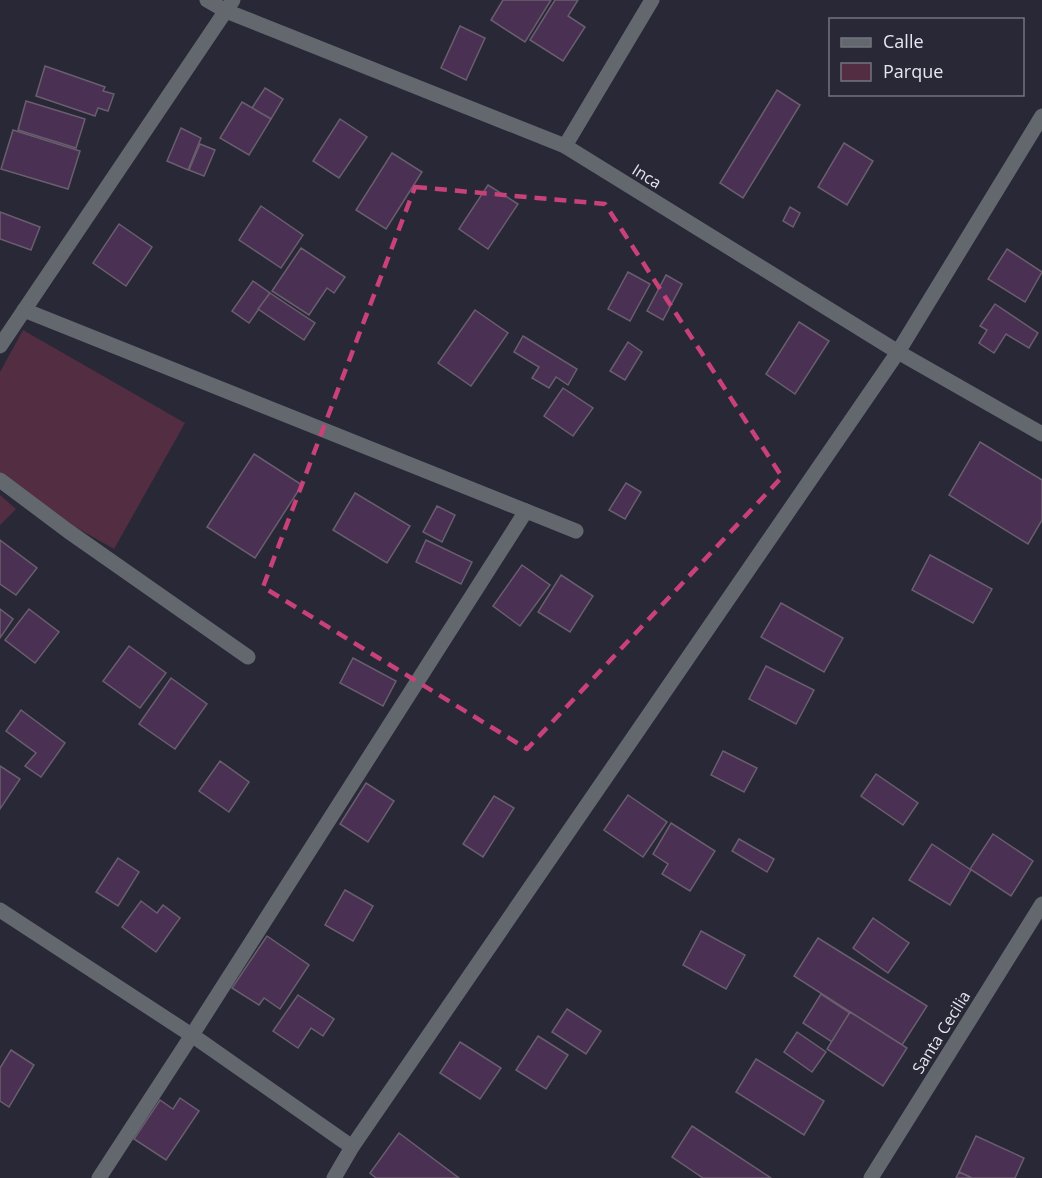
<svg xmlns="http://www.w3.org/2000/svg" width="1042" height="1178" viewBox="0 0 1042 1178" font-family="'Open Sans',sans-serif">
	<style>
		.green { fill: #532d42 }
		.building { fill: #4a3053; stroke: #695e6e; stroke-width: 1.5 }
		.lines { fill: none; stroke-linecap: round; stroke-linejoin: round }
		.minor { stroke: #63686e; stroke-width: 15 }
		.marked { fill: none; stroke: #c94179; stroke-width: 4.5; stroke-dasharray: 12 8; stroke-linejoin: round }
		.labels { text-anchor: middle; stroke-width: 6; stroke-linejoin: round; paint-order: stroke }
		.street-label { font-size: 16px; fill: #e7e7f1; stroke: #282836 }
	</style>
	<rect width="100%" height="100%" fill="#282836"/>
	<g class="green">
		<path d="M 23,330 L 185,423 L 114,549 L 0,484 L 0,372 Z"/>
		<path d="M 0,495 L 16,509 L 0,525 Z"/>
	</g>
	<g class="building">
		<path d="M 503,0 L 551,0 L 525,42 L 491,20 Z"/>
		<path d="M 555,0 L 578,0 L 568,16 L 585,27 L 563,61 L 530,40 Z"/>
		<path d="M 460,26 L 485,38 L 466,80 L 441,68 Z"/>
		<path d="M 45,66 L 105,87 L 103,91 L 114,94 L 108,111 L 98,108 L 95,116 L 36,96 Z"/>
		<path d="M 265,88 L 283,99 L 271,119 L 252,108 Z"/>
		<path d="M 777,90 L 800,105 L 743,198 L 720,183 Z"/>
		<path d="M 26,101 L 85,119 L 76,148 L 18,130 Z"/>
		<path d="M 242,102 L 271,119 L 249,155 L 220,138 Z"/>
		<path d="M 340,119 L 367,137 L 339,178 L 313,161 Z"/>
		<path d="M 181,128 L 201,138 L 188,170 L 167,161 Z"/>
		<path d="M 13,130 L 80,151 L 68,189 L 1,169 Z"/>
		<path d="M 844,143 L 873,161 L 847,205 L 818,187 Z"/>
		<path d="M 200,144 L 215,150 L 204,176 L 189,170 Z"/>
		<path d="M 392,153 L 422,172 L 386,229 L 356,210 Z"/>
		<path d="M 488,185 L 518,204 L 488,249 L 459,229 Z"/>
		<path d="M 261,206 L 303,235 L 281,268 L 239,240 Z"/>
		<path d="M 790,207 L 800,213 L 793,227 L 783,221 Z"/>
		<path d="M 0,212 L 40,227 L 31,250 L 0,239 Z"/>
		<path d="M 119,224 L 152,247 L 126,286 L 93,263 Z"/>
		<path d="M 301,248 L 345,277 L 334,293 L 327,288 L 309,315 L 272,291 Z"/>
		<path d="M 1007,249 L 1042,272 L 1025,302 L 988,279 Z"/>
		<path d="M 628,272 L 650,284 L 630,321 L 608,309 Z"/>
		<path d="M 666,275 L 682,284 L 663,320 L 647,311 Z"/>
		<path d="M 253,281 L 270,293 L 249,323 L 232,311 Z"/>
		<path d="M 270,293 L 315,323 L 304,340 L 258,309 Z"/>
		<path d="M 995,304 L 1038,333 L 1029,348 L 1006,334 L 994,353 L 979,343 L 987,330 L 980,326 Z"/>
		<path d="M 475,310 L 508,333 L 471,386 L 438,363 Z"/>
		<path d="M 799,322 L 829,341 L 795,394 L 766,374 Z"/>
		<path d="M 523,336 L 577,369 L 568,385 L 556,377 L 549,388 L 532,378 L 539,367 L 514,352 Z"/>
		<path d="M 628,342 L 642,352 L 625,380 L 610,371 Z"/>
		<path d="M 563,388 L 593,408 L 573,436 L 544,416 Z"/>
		<path d="M 980,442 L 1042,480 L 1042,520 L 1028,544 L 949,495 Z"/>
		<path d="M 254,454 L 302,485 L 255,558 L 207,527 Z"/>
		<path d="M 626,483 L 641,492 L 625,519 L 609,510 Z"/>
		<path d="M 355,493 L 410,526 L 387,563 L 333,530 Z"/>
		<path d="M 437,506 L 455,515 L 442,542 L 423,532 Z"/>
		<path d="M 0,540 L 37,568 L 16,595 L 0,584 Z"/>
		<path d="M 426,540 L 472,562 L 461,584 L 416,562 Z"/>
		<path d="M 930,555 L 992,589 L 973,623 L 912,590 Z"/>
		<path d="M 522,565 L 550,585 L 520,626 L 493,606 Z"/>
		<path d="M 561,575 L 593,596 L 570,632 L 538,612 Z"/>
		<path d="M 781,603 L 843,638 L 824,672 L 761,637 Z"/>
		<path d="M 0,609 L 13,619 L 0,638 Z"/>
		<path d="M 29,609 L 59,632 L 35,663 L 5,640 Z"/>
		<path d="M 129,646 L 166,673 L 140,708 L 103,681 Z"/>
		<path d="M 353,658 L 396,681 L 383,706 L 340,683 Z"/>
		<path d="M 766,666 L 814,690 L 796,724 L 749,699 Z"/>
		<path d="M 171,678 L 207,704 L 175,749 L 139,724 Z"/>
		<path d="M 21,710 L 65,743 L 41,777 L 25,766 L 36,753 L 6,731 Z"/>
		<path d="M 723,751 L 757,768 L 744,792 L 711,775 Z"/>
		<path d="M 220,761 L 249,782 L 229,812 L 199,791 Z"/>
		<path d="M 0,766 L 20,779 L 0,809 Z"/>
		<path d="M 876,774 L 918,803 L 903,825 L 861,796 Z"/>
		<path d="M 366,783 L 394,801 L 368,842 L 340,824 Z"/>
		<path d="M 628,795 L 667,822 L 643,857 L 604,830 Z"/>
		<path d="M 494,796 L 514,808 L 483,857 L 463,844 Z"/>
		<path d="M 671,823 L 715,851 L 690,891 L 662,874 L 668,864 L 653,854 Z"/>
		<path d="M 993,834 L 1033,861 L 1011,896 L 970,869 Z"/>
		<path d="M 739,839 L 774,859 L 767,872 L 732,851 Z"/>
		<path d="M 932,844 L 971,870 L 950,905 L 909,880 Z"/>
		<path d="M 118,858 L 139,872 L 118,906 L 96,892 Z"/>
		<path d="M 345,890 L 373,906 L 353,941 L 325,925 Z"/>
		<path d="M 141,901 L 157,913 L 163,905 L 180,918 L 156,952 L 122,927 Z"/>
		<path d="M 873,918 L 909,943 L 888,973 L 853,948 Z"/>
		<path d="M 701,931 L 745,955 L 726,989 L 683,965 Z"/>
		<path d="M 267,936 L 309,965 L 280,1009 L 264,998 L 259,1005 L 232,988 Z"/>
		<path d="M 818,938 L 927,1006 L 902,1045 L 794,976 Z"/>
		<path d="M 821,994 L 850,1013 L 832,1042 L 803,1023 Z"/>
		<path d="M 298,995 L 334,1019 L 323,1036 L 311,1028 L 298,1048 L 273,1031 Z"/>
		<path d="M 567,1009 L 601,1031 L 586,1054 L 552,1032 Z"/>
		<path d="M 850,1012 L 907,1048 L 883,1086 L 827,1049 Z"/>
		<path d="M 797,1032 L 826,1052 L 812,1072 L 784,1052 Z"/>
		<path d="M 538,1036 L 568,1055 L 546,1089 L 516,1070 Z"/>
		<path d="M 460,1042 L 501,1068 L 480,1099 L 440,1073 Z"/>
		<path d="M 11,1050 L 34,1065 L 9,1107 L 0,1101 L 0,1068 Z"/>
		<path d="M 756,1059 L 824,1101 L 804,1135 L 736,1092 Z"/>
		<path d="M 180,1098 L 199,1111 L 166,1160 L 134,1139 L 160,1100 L 173,1109 Z"/>
		<path d="M 692,1126 L 771,1178 L 703,1178 L 672,1157 Z"/>
		<path d="M 399,1133 L 459,1178 L 376,1178 L 370,1173 Z"/>
		<path d="M 976,1136 L 1024,1158 L 1015,1178 L 972,1178 L 959,1172 Z"/>
		<path d="M 959,1172 L 972,1178 L 956,1178 Z"/>
	</g>
	<g class="lines">
		<g class="minor">
			<path d="M 207,0 L 226,11 L 565,146 L 898,352 L 1042,434"/>
			<path d="M 565,146 L 652,0"/>
			<path d="M 24,310 L 576,531"/>
			<path d="M 0,346 L 233,0"/>
			<path d="M 0,480 L 68,531 L 248,657"/>
			<path d="M 0,910 L 199,1040 L 352,1147"/>
			<path d="M 99,1178 L 192,1035 L 526,511"/>
			<path d="M 334,1178 L 352,1147 L 898,352 L 1042,116"/>
			<path d="M 871,1178 L 1042,904"/>
		</g>
	</g>
	<path class="marked" d="M 415,187 L 605,204 L 782,477 L 527,749 L 263,587 Z"/>
	<g class="labels">
		<g class="street-label">
			<text transform="translate(647 176) rotate(32)" y="6">Inca</text>
			<text transform="translate(941 1032) rotate(-58)" y="6">Santa Cecilia</text>
		</g>
	</g>
	<rect x="829" y="18" width="195" height="78" fill="#282836" stroke="#747481" stroke-width="1.5"/>
	<rect x="841" y="38" width="30" height="9" fill="#63686e" stroke="#747481" stroke-width="1.5"/>
	<text x="883" y="48" font-size="18" fill="#e7e7f1">Calle</text>
	<rect x="841" y="63" width="30" height="18" fill="#532d42" stroke="#747481" stroke-width="1.5"/>
	<text x="883" y="78" font-size="18" fill="#e7e7f1">Parque</text>
</svg>
